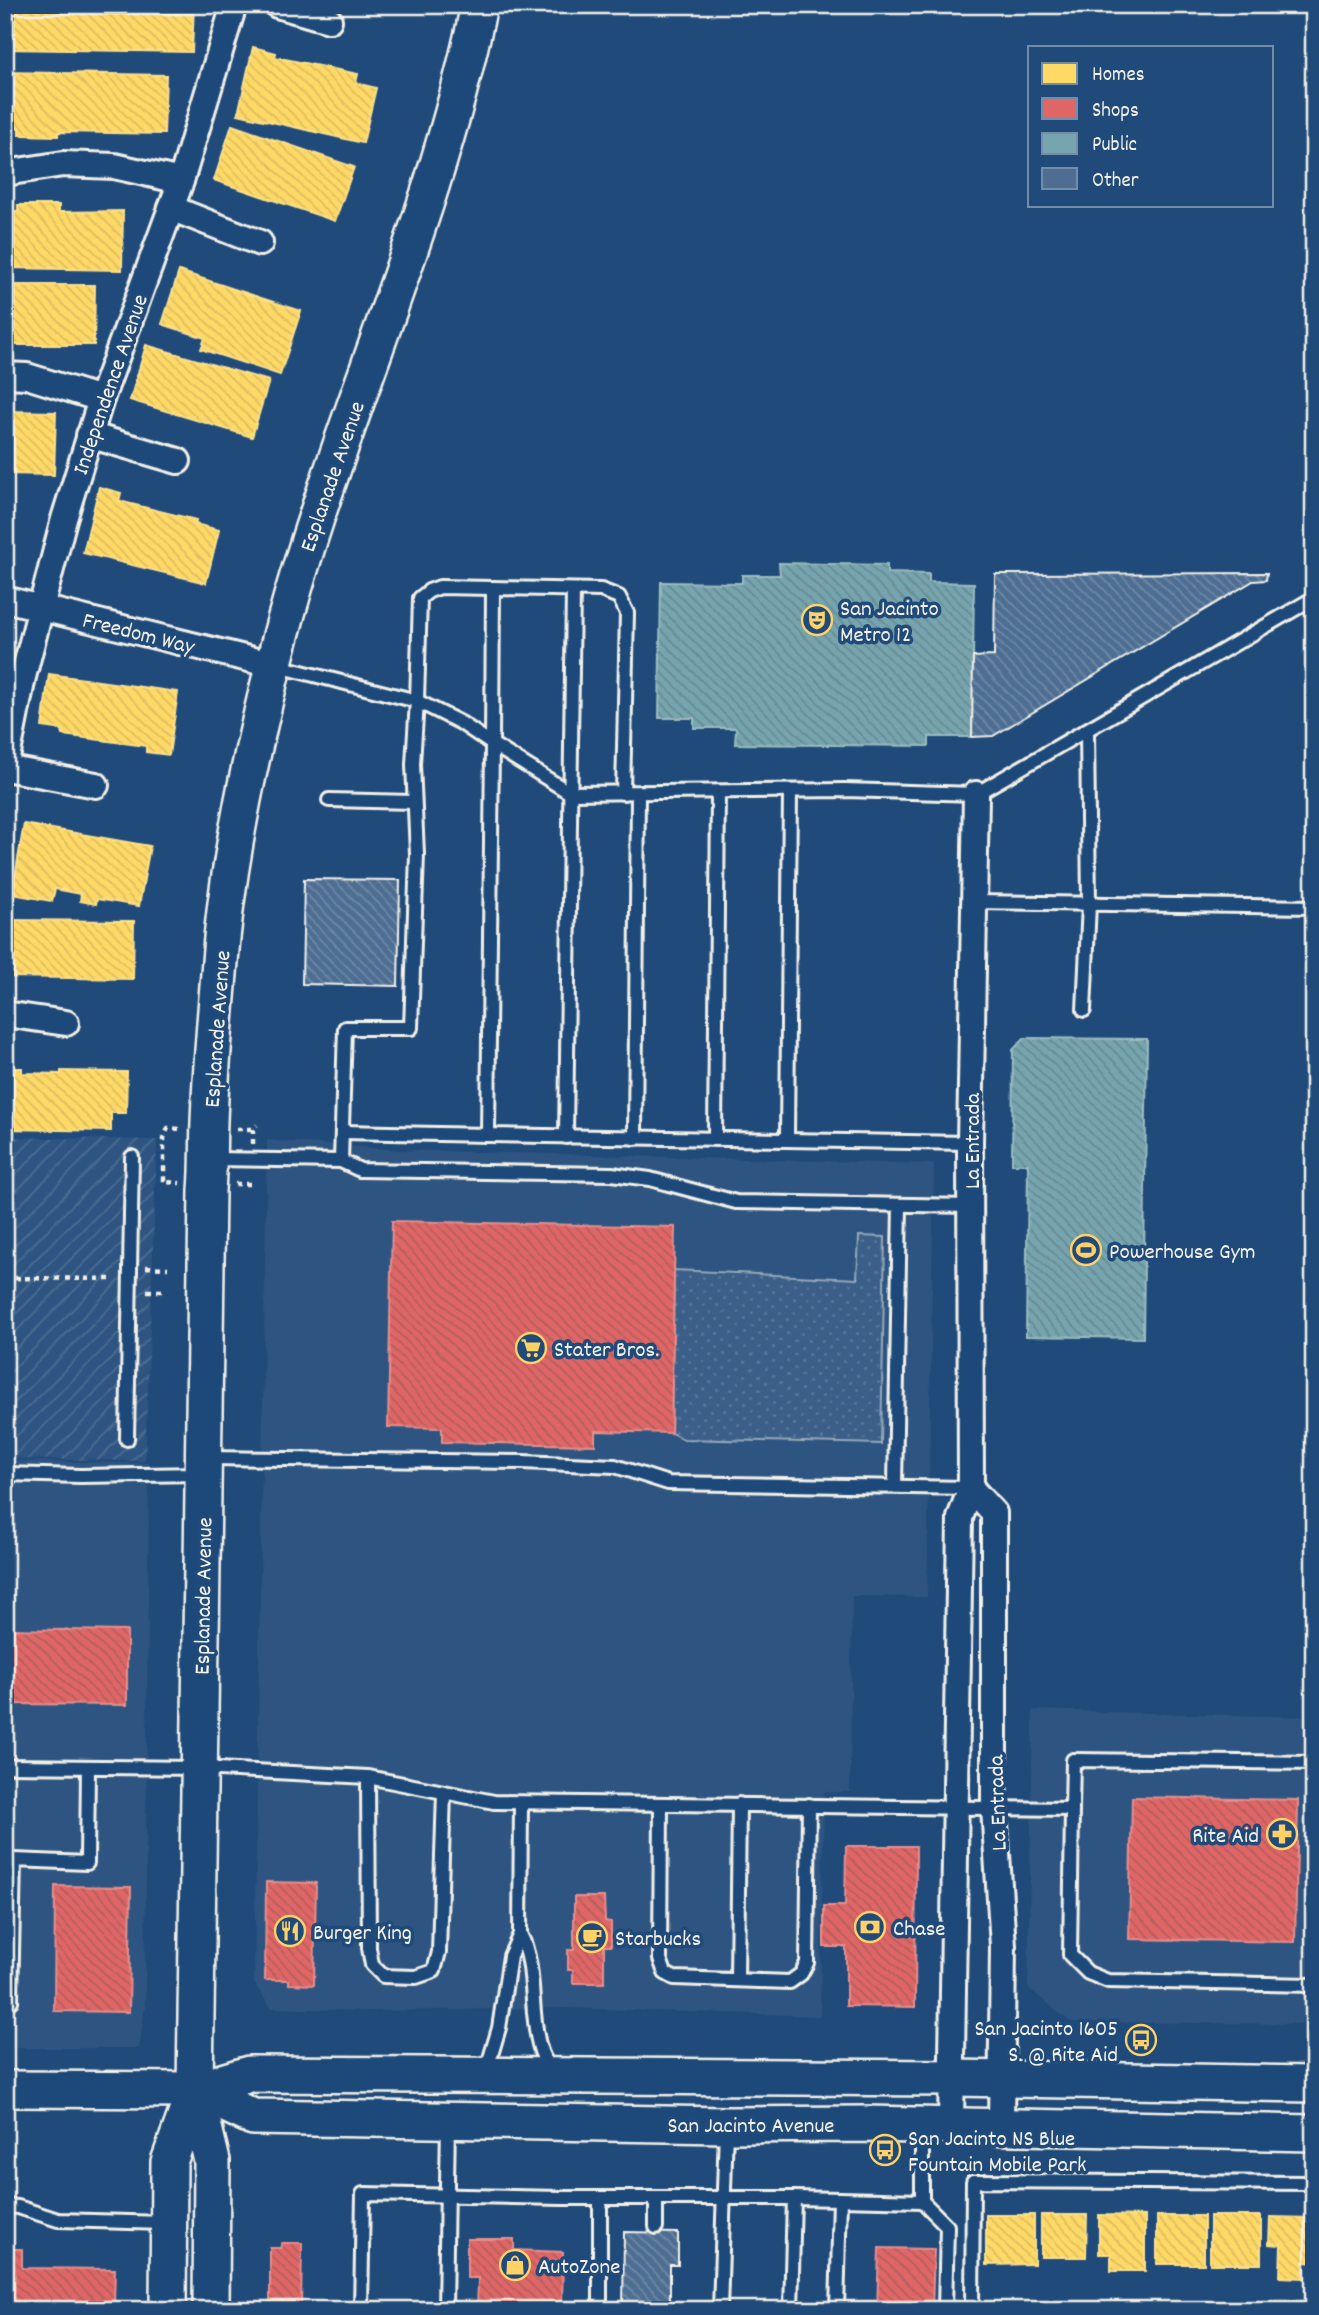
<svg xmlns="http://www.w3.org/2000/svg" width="1319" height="2315" viewBox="0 0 1319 2315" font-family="Dekko,sans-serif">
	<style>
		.built { fill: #2d5581 }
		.industrial { fill: url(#industrial-furrows) }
		.green { fill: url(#green-dots); stroke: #97a8b8; stroke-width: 2 }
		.homes { fill: url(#homes-back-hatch); stroke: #fce08d; stroke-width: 2 }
		.shops { fill: url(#shops-back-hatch); stroke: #e6908d; stroke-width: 2 }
		.public { fill: url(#public-back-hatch); stroke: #9cbcc0; stroke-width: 2 }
		.building { fill: url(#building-back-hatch); stroke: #f4f1e8; stroke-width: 2 }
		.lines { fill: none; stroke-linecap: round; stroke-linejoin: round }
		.service-casing { stroke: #f4f1e8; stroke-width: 18 }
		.minor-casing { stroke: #f4f1e8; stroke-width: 30 }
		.secondary-casing { stroke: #f4f1e8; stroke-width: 40 }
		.path { stroke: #f4f1e8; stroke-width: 4.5; stroke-dasharray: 5 5; stroke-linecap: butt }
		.service { stroke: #1f4a7a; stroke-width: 12 }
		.minor { stroke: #1f4a7a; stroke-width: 24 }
		.secondary { stroke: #1f4a7a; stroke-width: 35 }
		.labels { text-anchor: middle; stroke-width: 7; stroke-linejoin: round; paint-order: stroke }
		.street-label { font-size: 23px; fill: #f4f1e8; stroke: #1f4a7a }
		.poi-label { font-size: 23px; fill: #f4f1e8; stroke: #1f4a7a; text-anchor: start }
	</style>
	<defs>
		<pattern id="industrial-furrows" width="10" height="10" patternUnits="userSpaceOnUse" patternTransform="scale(1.75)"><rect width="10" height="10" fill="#2d5581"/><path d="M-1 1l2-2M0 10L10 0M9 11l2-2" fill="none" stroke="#4c6e93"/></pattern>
		<pattern id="green-dots" width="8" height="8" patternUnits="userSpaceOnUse" patternTransform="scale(1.75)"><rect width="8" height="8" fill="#3a5f88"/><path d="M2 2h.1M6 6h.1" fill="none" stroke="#577699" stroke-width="1.8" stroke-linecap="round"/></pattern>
		<pattern id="homes-back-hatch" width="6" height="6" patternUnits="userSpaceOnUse" patternTransform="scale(1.75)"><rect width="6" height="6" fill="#ffd966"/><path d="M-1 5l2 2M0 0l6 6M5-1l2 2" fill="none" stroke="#dbbc60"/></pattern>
		<pattern id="shops-back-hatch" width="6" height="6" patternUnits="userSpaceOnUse" patternTransform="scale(1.75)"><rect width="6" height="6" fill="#e06666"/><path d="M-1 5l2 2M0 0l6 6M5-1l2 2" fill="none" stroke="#b35d5c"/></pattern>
		<pattern id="public-back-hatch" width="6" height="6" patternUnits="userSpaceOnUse" patternTransform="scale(1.75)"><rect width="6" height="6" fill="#76a5af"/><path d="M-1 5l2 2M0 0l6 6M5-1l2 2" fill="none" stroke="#688990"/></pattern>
		<pattern id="building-back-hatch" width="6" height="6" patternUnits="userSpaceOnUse" patternTransform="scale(1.75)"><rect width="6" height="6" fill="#4d6e92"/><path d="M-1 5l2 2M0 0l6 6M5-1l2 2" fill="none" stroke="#708aa6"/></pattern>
	</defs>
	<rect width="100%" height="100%" fill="#1f4a7a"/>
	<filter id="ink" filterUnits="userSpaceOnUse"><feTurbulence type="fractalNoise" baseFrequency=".0143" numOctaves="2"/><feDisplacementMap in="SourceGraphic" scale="14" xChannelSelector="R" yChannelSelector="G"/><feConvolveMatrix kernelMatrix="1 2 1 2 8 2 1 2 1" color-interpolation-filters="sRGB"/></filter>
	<g filter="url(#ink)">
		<g class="built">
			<path d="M 267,1140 L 400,1150 L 934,1164 L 927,1597 L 852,1596 L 850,1792 L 824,1792 L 820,2016 L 568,2008 L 371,2011 L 271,2008 L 254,1983 Z"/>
			<path d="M 5,1461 L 149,1463 L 145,2007 L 139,2048 L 5,2048 Z"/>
			<path d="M 1033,1710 L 1314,1717 L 1314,2024 L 1071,2022 L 1028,1988 Z"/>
		</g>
		<path class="industrial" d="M 5,1137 L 157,1140 L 145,1461 L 5,1459 Z"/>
		<path class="green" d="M 859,1236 L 885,1237 L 881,1444 L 683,1439 L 671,1433 L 674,1270 L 857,1279 Z"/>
		<g class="homes">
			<path d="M 5,5 L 194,5 L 192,52 L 5,49 Z"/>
			<path d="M 253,47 L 276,53 L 275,57 L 358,74 L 356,83 L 376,88 L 363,143 L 238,114 Z"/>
			<path d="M 5,72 L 166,75 L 164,134 L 58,132 L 58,136 L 19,135 L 19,128 L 5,127 Z"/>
			<path d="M 232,125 L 354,167 L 335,221 L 214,180 Z"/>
			<path d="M 18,205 L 59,205 L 59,212 L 123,211 L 122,270 L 5,268 L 5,211 L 18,211 Z"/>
			<path d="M 179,271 L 301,311 L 280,375 L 201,349 L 205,338 L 162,324 Z"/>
			<path d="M 5,285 L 95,285 L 94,345 L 5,345 Z"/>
			<path d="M 146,345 L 269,381 L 252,437 L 130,400 Z"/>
			<path d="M 5,411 L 56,412 L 54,475 L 5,474 Z"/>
			<path d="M 99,487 L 121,493 L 119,501 L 196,520 L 195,524 L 219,530 L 206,583 L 83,553 Z"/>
			<path d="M 5,498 L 10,498 L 9,559 L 5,558 Z"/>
			<path d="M 49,674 L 178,692 L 169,755 L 146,752 L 146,746 L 62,735 L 63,730 L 42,727 Z"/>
			<path d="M 24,824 L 150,846 L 139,906 L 97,899 L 96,904 L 80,901 L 81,894 L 55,889 L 52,901 L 12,894 Z"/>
			<path d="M 6,920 L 134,921 L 133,979 L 5,977 Z"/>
			<path d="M 5,1068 L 22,1068 L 22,1073 L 61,1074 L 61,1071 L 127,1072 L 126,1113 L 111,1113 L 111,1131 L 5,1129 Z"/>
			<path d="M 986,2215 L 1034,2215 L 1034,2264 L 986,2265 Z"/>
			<path d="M 1041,2215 L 1087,2215 L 1086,2257 L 1041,2257 Z"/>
			<path d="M 1099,2215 L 1145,2216 L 1145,2271 L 1111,2271 L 1111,2254 L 1099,2254 Z"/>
			<rect x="1157" y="2216" width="47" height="48"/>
			<rect x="1210" y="2216" width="51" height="48"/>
			<path d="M 1270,2217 L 1314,2218 L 1314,2263 L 1304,2262 L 1304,2278 L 1280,2277 L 1281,2245 L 1269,2244 Z"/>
		</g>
		<g class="shops">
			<path d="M 392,1221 L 675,1227 L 671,1433 L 595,1431 L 595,1445 L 442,1442 L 442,1428 L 388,1427 Z"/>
			<path d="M 5,1629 L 127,1631 L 127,1705 L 5,1704 Z"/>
			<path d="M 1132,1797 L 1298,1800 L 1295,1942 L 1129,1939 Z"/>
			<path d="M 846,1846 L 916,1846 L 915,2007 L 846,2006 L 846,1947 L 824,1947 L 824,1906 L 845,1906 Z"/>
			<path d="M 266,1882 L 316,1883 L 314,1985 L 289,1984 L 289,1980 L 265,1980 Z"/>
			<path d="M 55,1886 L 131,1887 L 129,2012 L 54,2011 Z"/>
			<path d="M 574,1897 L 604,1897 L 605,1921 L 611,1922 L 611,1946 L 604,1946 L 604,1983 L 573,1983 L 573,1970 L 568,1970 L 568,1950 L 574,1950 Z"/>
			<path d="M 467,2239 L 514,2239 L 514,2250 L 563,2252 L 562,2310 L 477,2310 L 478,2278 L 467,2278 Z"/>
			<path d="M 282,2243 L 302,2243 L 301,2310 L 270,2310 L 270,2248 L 280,2248 Z"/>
			<path d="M 879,2248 L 934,2249 L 932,2310 L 877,2310 Z"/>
			<path d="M 5,2249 L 22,2249 L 22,2268 L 115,2269 L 114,2305 L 5,2304 Z"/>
		</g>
		<g class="public">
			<path d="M 779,563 L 887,565 L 887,573 L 929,574 L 929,582 L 974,583 L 972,737 L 929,737 L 929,746 L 735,744 L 736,728 L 694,728 L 694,718 L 659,718 L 661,582 L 742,583 L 742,575 L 780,575 Z"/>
			<path d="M 1024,1038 L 1147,1039 L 1143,1338 L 1026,1336 L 1028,1164 L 1012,1164 L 1013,1050 Z"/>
		</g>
		<g class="building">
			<path d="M 1267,573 L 1266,580 L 1253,581 L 993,736 L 972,737 L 973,657 L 994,656 L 995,574 Z"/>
			<path d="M 304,879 L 400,880 L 398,986 L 302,984 Z"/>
			<path d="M 624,2232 L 678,2233 L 678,2265 L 670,2265 L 670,2310 L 623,2310 Z"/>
		</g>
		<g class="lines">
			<g class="service-casing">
				<g id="service">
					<path d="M 274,665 L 417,701 L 461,723 L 492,744"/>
					<path d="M 492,744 L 493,588"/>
					<path d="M 329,800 L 414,802"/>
					<path d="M 974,902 L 1314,907"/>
					<path d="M 1084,1010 L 1089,904 L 1087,730"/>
					<path d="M 342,1132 L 488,1135"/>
					<path d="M 566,1137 L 573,590"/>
					<path d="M 635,1138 L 638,793"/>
					<path d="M 715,1139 L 718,792"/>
					<path d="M 787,1140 L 790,791"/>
					<path d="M 970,1143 L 488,1135 L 492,744 L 570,793 L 845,790 L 976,794 L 1314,598"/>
					<path d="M 212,1159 L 341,1161 L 345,1028 L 411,1028 L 417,854 L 413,764 L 417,701 L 420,598 L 429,591 L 440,587 L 601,590 L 619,597 L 627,613 L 623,793"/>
					<path d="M 341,1161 L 360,1170 L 612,1174 L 650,1179 L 736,1202 L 970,1206"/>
					<path d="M 127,1439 L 132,1157"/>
					<path d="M 207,1458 L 522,1462 L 615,1466 L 668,1483 L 971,1488"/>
					<path d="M 5,1474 L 81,1476 L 201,1474"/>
					<path d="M 895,1486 L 900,1205"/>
					<path d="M 5,1766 L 200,1768 L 368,1777 L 494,1802 L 1072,1809 L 1073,1760 L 1314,1763"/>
					<path d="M 368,1777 L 369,1948 L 372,1965 L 383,1976 L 416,1977 L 434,1971 L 439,1952 L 444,1792"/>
					<path d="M 661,1804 L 660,1959 L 665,1973 L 674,1978 L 790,1982 L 801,1974 L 807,1963 L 809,1805"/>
					<path d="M 1072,1809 L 1070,1955 L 1088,1973 L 1108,1981 L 1314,1985"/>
					<path d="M 520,1934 C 537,1965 529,2013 540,2048 C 542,2057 548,2065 552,2073"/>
					<path d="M 737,1980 L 739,1804"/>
					<path d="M 5,2000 L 11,2001 L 14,1860 L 87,1863 L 88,1767"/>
					<path d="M 486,2072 L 499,2028 L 510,1956 L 520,1934 L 521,1803"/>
					<path d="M 922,2126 L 922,2201"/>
					<path d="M 794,2198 L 840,2199"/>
					<path d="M 5,2206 L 18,2207 L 58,2220 L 165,2223"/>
					<path d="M 656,2227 L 656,2198"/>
					<path d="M 361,2310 L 363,2194 L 562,2198 L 794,2198 L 791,2310"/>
					<path d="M 445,2310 L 448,2121"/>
					<path d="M 600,2310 L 600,2198"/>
					<path d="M 720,2310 L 726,2129"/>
					<path d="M 837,2310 L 840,2199 L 922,2201 L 947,2226 L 945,2310"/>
					<path d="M 972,2310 L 973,2181 L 1314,2183"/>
				</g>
			</g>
			<g class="minor-casing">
				<g id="minor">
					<path d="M 277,5 L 329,20"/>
					<path d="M 5,173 L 63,164 L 114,166 L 181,181"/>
					<path d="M 171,208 L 260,243"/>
					<path d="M 5,375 L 27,376 L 101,399"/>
					<path d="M 89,435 L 178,461"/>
					<path d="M 5,599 L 273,665"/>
					<path d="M 96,785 L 5,768 L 23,677 L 64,519 L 101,399 L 181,181 L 234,5"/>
					<path d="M 5,1014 L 66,1023"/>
					<path d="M 971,1488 L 994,1513 L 994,1808 L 1003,1946 L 1001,2127"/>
					<path d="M 951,2126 L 960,1518 L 971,1488 L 970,1143 L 976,794"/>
				</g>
			</g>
			<g class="secondary-casing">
				<g id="secondary">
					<path d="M 5,2089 L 195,2090 L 249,2074 L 952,2078 L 1314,2084"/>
					<path d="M 195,2090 L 253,2117 L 726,2125 L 866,2124 L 1314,2133"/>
					<path d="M 168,2310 L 169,2162 L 195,2090"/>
					<path d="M 211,2310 L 212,2161 L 195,2090 L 207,1190 C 209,1167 208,1145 209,1122 C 211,1061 217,999 222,938 C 231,847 251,756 273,667 C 328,442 433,233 479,5"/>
				</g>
			</g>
			<g class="path">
				<path d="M 179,1129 L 168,1128 L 164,1138 L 164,1182 L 180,1183"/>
				<path d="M 237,1129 L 253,1129"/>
				<path d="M 253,1144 L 253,1129 L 257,1125"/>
				<path d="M 235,1184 L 252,1184"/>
				<path d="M 146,1267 L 168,1268"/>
				<path d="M 5,1278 L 114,1279"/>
				<path d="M 147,1291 L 167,1291"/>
			</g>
			<use href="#service" class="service"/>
			<use href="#minor" class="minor"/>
			<use href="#secondary" class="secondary"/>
		</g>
	</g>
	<defs>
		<g id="theatre-ring" transform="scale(1.575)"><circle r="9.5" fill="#1f4a7a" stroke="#ffd166" stroke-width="1.5"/><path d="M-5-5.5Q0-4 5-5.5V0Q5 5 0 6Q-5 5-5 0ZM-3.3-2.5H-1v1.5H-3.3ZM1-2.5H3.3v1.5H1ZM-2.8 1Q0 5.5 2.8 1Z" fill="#ffd166"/></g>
		<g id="stadium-ring" transform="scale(1.575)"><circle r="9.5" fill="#1f4a7a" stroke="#ffd166" stroke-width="1.5"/><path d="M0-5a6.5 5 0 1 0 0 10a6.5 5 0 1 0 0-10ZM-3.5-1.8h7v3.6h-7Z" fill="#ffd166"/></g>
		<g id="supermarket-ring" transform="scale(1.575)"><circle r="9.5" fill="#1f4a7a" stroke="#ffd166" stroke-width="1.5"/><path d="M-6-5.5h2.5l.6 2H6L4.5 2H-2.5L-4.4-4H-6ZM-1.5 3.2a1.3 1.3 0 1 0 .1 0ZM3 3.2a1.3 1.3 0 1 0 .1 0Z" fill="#ffd166"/></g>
		<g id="pharmacy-ring" transform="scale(1.575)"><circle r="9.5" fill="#1f4a7a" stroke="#ffd166" stroke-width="1.5"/><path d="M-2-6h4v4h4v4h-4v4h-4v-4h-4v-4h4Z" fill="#ffd166"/></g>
		<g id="bank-ring" transform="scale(1.575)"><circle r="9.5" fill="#1f4a7a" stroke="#ffd166" stroke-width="1.5"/><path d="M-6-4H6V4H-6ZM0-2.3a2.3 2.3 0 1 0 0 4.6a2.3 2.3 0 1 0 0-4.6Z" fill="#ffd166"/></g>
		<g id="restaurant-ring" transform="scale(1.575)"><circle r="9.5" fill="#1f4a7a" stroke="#ffd166" stroke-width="1.5"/><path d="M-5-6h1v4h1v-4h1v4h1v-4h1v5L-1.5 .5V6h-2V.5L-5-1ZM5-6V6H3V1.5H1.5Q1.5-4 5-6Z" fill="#ffd166"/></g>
		<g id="cafe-ring" transform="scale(1.575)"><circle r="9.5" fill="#1f4a7a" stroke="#ffd166" stroke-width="1.5"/><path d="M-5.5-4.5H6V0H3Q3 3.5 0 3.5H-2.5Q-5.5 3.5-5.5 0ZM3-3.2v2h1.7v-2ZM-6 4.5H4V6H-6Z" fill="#ffd166"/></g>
		<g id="bus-ring" transform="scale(1.575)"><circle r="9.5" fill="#1f4a7a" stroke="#ffd166" stroke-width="1.5"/><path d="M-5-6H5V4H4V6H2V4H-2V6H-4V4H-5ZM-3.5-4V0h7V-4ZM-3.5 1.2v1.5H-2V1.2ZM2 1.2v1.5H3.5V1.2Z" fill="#ffd166"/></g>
		<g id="shop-ring" transform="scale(1.575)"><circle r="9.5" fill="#1f4a7a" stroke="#ffd166" stroke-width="1.5"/><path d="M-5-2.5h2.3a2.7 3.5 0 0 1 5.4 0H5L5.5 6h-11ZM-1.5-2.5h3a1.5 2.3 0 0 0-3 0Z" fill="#ffd166"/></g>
	</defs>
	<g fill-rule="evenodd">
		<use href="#theatre-ring" x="817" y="620"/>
		<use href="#stadium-ring" x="1086" y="1250"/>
		<use href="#supermarket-ring" x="531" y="1348"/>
		<use href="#pharmacy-ring" x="1282" y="1834"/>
		<use href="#bank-ring" x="870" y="1927"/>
		<use href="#restaurant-ring" x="290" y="1931"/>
		<use href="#cafe-ring" x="592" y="1937"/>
		<use href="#bus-ring" x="1141" y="2040"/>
		<use href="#bus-ring" x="885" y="2150"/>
		<use href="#shop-ring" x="515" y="2265"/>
	</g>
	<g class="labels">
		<g class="street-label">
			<text transform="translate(109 384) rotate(-71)" y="8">Independence Avenue</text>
			<text transform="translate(331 476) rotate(-71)" y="8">Esplanade Avenue</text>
			<text transform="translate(139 632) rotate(14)" y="8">Freedom Way</text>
			<text transform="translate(216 1029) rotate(-86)" y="8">Esplanade Avenue</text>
			<text transform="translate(971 1141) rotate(-90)" y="8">La Entrada</text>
			<text transform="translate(202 1596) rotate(-89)" y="8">Esplanade Avenue</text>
			<text transform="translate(996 1803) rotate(-92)" y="8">La Entrada</text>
			<text x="751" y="2132">San Jacinto Avenue</text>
		</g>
		<g class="poi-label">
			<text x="840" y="615">San Jacinto<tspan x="840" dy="26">Metro 12</tspan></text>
			<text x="1109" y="1258">Powerhouse Gym</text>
			<text x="554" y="1356">Stater Bros.</text>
			<text x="1259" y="1842" text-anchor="end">Rite Aid</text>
			<text x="893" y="1935">Chase</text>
			<text x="313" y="1939">Burger King</text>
			<text x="615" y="1945">Starbucks</text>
			<text x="1118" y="2035" text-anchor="end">San Jacinto 1605<tspan x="1118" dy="26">S. @ Rite Aid</tspan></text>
			<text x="908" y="2145">San Jacinto NS Blue<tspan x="908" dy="26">Fountain Mobile Park</tspan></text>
			<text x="538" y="2273">AutoZone</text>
		</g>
	</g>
	<rect width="1319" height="2315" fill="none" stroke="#1f4a7a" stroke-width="28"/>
	<rect x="14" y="14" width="1291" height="2287" fill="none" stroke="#f4f1e8" stroke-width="2.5" filter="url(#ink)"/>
	<rect x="1028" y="46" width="245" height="161" fill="#1f4a7a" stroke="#748da6" stroke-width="2"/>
	<rect x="1042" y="63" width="35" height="21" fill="#ffd966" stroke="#748da6" stroke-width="2"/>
	<text x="1092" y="80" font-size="21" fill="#f4f1e8">Homes</text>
	<rect x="1042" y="98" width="35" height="21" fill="#e06666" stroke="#748da6" stroke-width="2"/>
	<text x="1092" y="116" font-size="21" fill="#f4f1e8">Shops</text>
	<rect x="1042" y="133" width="35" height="21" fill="#76a5af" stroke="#748da6" stroke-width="2"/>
	<text x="1092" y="150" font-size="21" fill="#f4f1e8">Public</text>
	<rect x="1042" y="168" width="35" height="21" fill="#4d6e92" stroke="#748da6" stroke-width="2"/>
	<text x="1092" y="186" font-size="21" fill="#f4f1e8">Other</text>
</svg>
